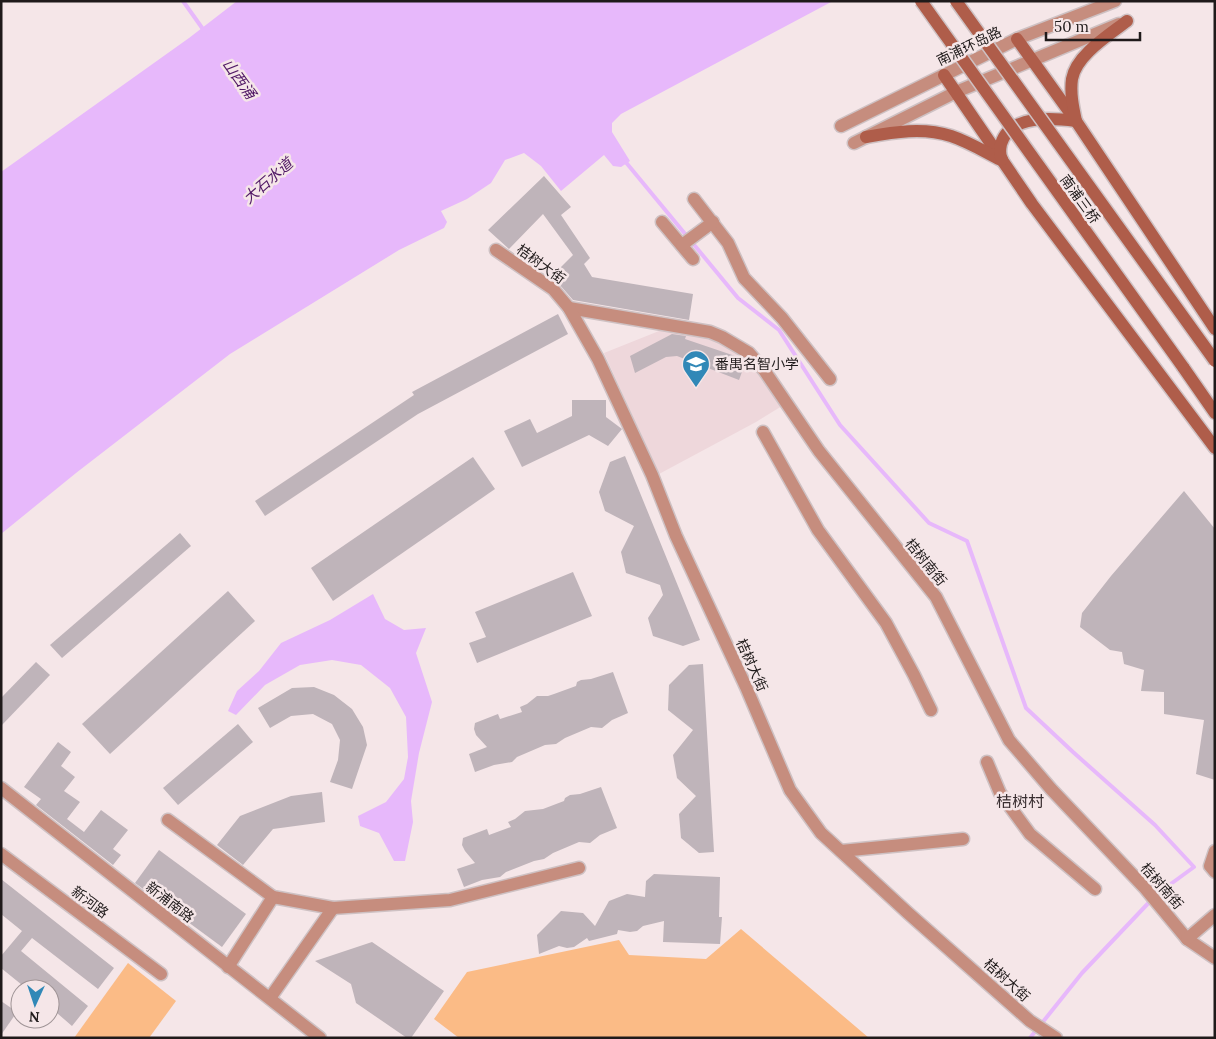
<svg xmlns="http://www.w3.org/2000/svg" width="1216" height="1039" viewBox="0 0 1216 1039" font-family="Lora,'Noto Sans SC',serif">
	<style>
		.built { fill: #eed7db }
		.green { fill: #fbbb86 }
		.water { fill: #e7b8fb }
		.lines { fill: none; stroke-linecap: round; stroke-linejoin: round }
		.stream { stroke: #e7b8fb; stroke-width: 4 }
		.building { fill: #bfb4ba }
		.minor-casing { stroke: #cec1c3; stroke-width: 15 }
		.tertiary-casing { stroke: #cec1c3; stroke-width: 15 }
		.secondary-casing { stroke: #cec1c3; stroke-width: 15 }
		.minor { stroke: #c68d7e; stroke-width: 12 }
		.tertiary { stroke: #c68d7e; stroke-width: 12 }
		.secondary { stroke: #af5d4a; stroke-width: 12 }
		.secondary-bridge-casing { stroke: #cec1c3; stroke-width: 15; stroke-linecap: butt }
		.secondary-bridge { stroke: #af5d4a; stroke-width: 12 }
		.labels { text-anchor: middle; stroke-width: 5; stroke-linejoin: round; paint-order: stroke }
		.street-label { font-size: 14px; fill: #1f1a1a; stroke: #f5e6e8 }
		.poi-label { font-size: 14px; fill: #1f1a1a; stroke: #f5e6e8; text-anchor: start }
		.water-label { font-size: 15px; font-style: italic; fill: #4f1664; stroke: #f5e6e8 }
		.quarter-label { font-size: 16px; fill: #392e30; stroke: #f5e6e8 }
	</style>
	<rect width="100%" height="100%" fill="#f5e6e8"/>
	<path class="built" d="M 664,329 L 689,331 L 727,342 L 760,371 L 782,406 L 756,422 L 659,474 L 604,353 Z"/>
	<g class="green">
		<path d="M 741,929 L 869,1038 L 459,1038 L 434,1019 L 467,972 L 619,940 L 629,955 L 706,959 Z"/>
		<path d="M 128,963 L 176,1001 L 149,1038 L 74,1038 Z"/>
	</g>
	<g class="water">
		<path d="M 237,1 L 833,1 L 621,114 L 612,123 L 612,132 L 630,161 L 621,167 L 613,166 L 604,155 L 561,191 L 541,166 L 524,153 L 505,160 L 491,183 L 467,199 L 441,211 L 447,222 L 444,228 L 399,250 L 230,354 L 76,473 L 1,534 L 1,172 L 189,38 Z"/>
		<path d="M 373,594 L 385,619 L 404,630 L 426,628 L 416,653 L 432,702 L 419,753 L 411,801 L 413,822 L 405,861 L 394,861 L 379,833 L 360,826 L 358,816 L 386,802 L 404,779 L 408,757 L 406,717 L 390,688 L 361,665 L 332,660 L 300,665 L 265,685 L 236,715 L 228,711 L 237,691 L 259,671 L 281,643 L 330,620 Z"/>
	</g>
	<g class="lines">
		<g class="stream">
			<path d="M 183,1 L 205,32"/>
			<path d="M 624,160 L 738,298 L 779,330 L 840,425 L 929,523 L 967,541 L 1026,708 L 1073,752 L 1155,825 L 1194,867 L 1157,894 L 1082,973 L 1030,1038"/>
		</g>
	</g>
	<g class="building">
		<path d="M 544,176 L 571,207 L 561,215 L 590,258 L 584,264 L 592,277 L 693,294 L 689,320 L 573,300 L 552,276 L 573,255 L 543,214 L 509,249 L 488,230 Z"/>
		<path d="M 558,314 L 568,334 L 418,414 L 265,516 L 255,501 L 414,395 L 412,392 Z"/>
		<path d="M 672,334 L 686,336 L 685,339 L 744,359 L 746,361 L 739,380 L 677,356 L 666,357 L 635,373 L 630,356 Z"/>
		<path d="M 572,400 L 606,400 L 606,417 L 622,429 L 608,446 L 589,435 L 522,467 L 504,431 L 530,419 L 537,433 L 572,416 Z"/>
		<path d="M 625,456 L 700,640 L 683,646 L 653,636 L 648,618 L 663,595 L 660,585 L 626,573 L 621,552 L 634,526 L 605,511 L 599,492 L 610,462 Z"/>
		<path d="M 473,457 L 495,489 L 333,601 L 311,568 Z"/>
		<path d="M 1184,491 L 1215,529 L 1215,780 L 1196,774 L 1204,720 L 1164,714 L 1164,692 L 1141,691 L 1144,670 L 1124,664 L 1122,652 L 1110,650 L 1080,627 L 1082,613 L 1111,576 Z"/>
		<path d="M 180,533 L 191,546 L 62,658 L 50,645 Z"/>
		<path d="M 573,572 L 592,616 L 477,663 L 469,643 L 486,637 L 475,612 Z"/>
		<path d="M 228,591 L 255,621 L 110,754 L 82,724 Z"/>
		<path d="M 36,662 L 50,675 L 1,726 L 1,698 Z"/>
		<path d="M 703,664 L 714,852 L 699,853 L 681,838 L 679,814 L 696,796 L 677,778 L 673,755 L 693,730 L 668,710 L 669,685 L 689,665 Z"/>
		<path d="M 613,672 L 628,713 L 612,720 L 602,728 L 591,727 L 565,738 L 556,744 L 545,745 L 517,757 L 512,762 L 494,765 L 475,772 L 469,754 L 487,747 L 476,735 L 474,729 L 475,723 L 498,714 L 500,719 L 522,712 L 520,707 L 527,704 L 537,696 L 548,696 L 554,694 L 576,686 L 577,682 L 581,680 L 591,679 Z"/>
		<path d="M 314,687 L 334,695 L 352,709 L 363,727 L 367,745 L 352,789 L 330,782 L 338,760 L 340,740 L 332,724 L 313,714 L 291,716 L 270,728 L 258,708 L 292,688 Z"/>
		<path d="M 238,724 L 253,742 L 178,805 L 163,788 Z"/>
		<path d="M 58,742 L 71,752 L 61,766 L 75,777 L 64,791 L 80,802 L 67,819 L 84,832 L 101,810 L 128,830 L 113,849 L 121,855 L 113,865 L 36,805 L 41,799 L 24,787 Z"/>
		<path d="M 601,787 L 617,828 L 600,835 L 590,843 L 579,842 L 553,853 L 544,859 L 534,861 L 506,872 L 500,877 L 482,880 L 464,887 L 457,869 L 475,863 L 465,851 L 462,845 L 463,838 L 487,829 L 489,835 L 511,827 L 508,822 L 515,819 L 525,811 L 543,809 L 564,801 L 565,798 L 570,795 L 580,794 Z"/>
		<path d="M 322,792 L 325,822 L 273,829 L 243,865 L 217,845 L 240,816 L 291,796 Z"/>
		<path d="M 159,850 L 246,914 L 222,947 L 135,883 Z"/>
		<path d="M 654,874 L 720,877 L 719,917 L 722,917 L 720,944 L 663,942 L 664,921 L 643,926 L 637,931 L 630,932 L 618,930 L 617,934 L 589,941 L 587,938 L 574,947 L 567,948 L 559,946 L 539,954 L 537,935 L 561,911 L 583,913 L 595,926 L 609,901 L 627,894 L 645,897 L 646,881 Z"/>
		<path d="M 1,879 L 114,968 L 98,989 L 32,938 L 21,951 L 88,1006 L 72,1026 L 50,1007 L 50,989 L 27,989 L 1,968 L 1,956 L 22,931 L 1,914 Z"/>
		<path d="M 372,942 L 444,991 L 411,1038 L 407,1038 L 356,1003 L 351,984 L 315,961 Z"/>
		<path d="M 1,1001 L 17,1012 L 1,1035 Z"/>
	</g>
	<g class="lines">
		<g class="minor-casing">
			<g id="minor">
				<path d="M 841,126 L 1017,39 L 1115,1"/>
				<path d="M 854,143 L 956,92 L 1119,24"/>
				<path d="M 694,199 L 728,243 L 744,278 L 782,318 L 830,379"/>
				<path d="M 662,222 L 693,259"/>
				<path d="M 682,245 L 713,222"/>
				<path d="M 569,308 L 710,332 L 722,337 L 749,353 L 764,370 L 819,451 L 936,597 L 1009,740 L 1051,789 L 1144,887 L 1187,939 L 1215,958"/>
				<path d="M 763,432 L 818,530 L 886,623 L 914,675 L 931,710"/>
				<path d="M 987,762 L 1000,793 L 1030,834 L 1095,889"/>
				<path d="M 168,820 L 273,897 L 333,908 L 450,900 L 579,868"/>
				<path d="M 841,851 L 963,839"/>
				<path d="M 1215,851 L 1210,866 L 1215,872"/>
				<path d="M 1,854 L 161,974"/>
				<path d="M 1187,939 L 1215,915"/>
				<path d="M 228,967 L 273,897"/>
				<path d="M 270,998 L 333,908"/>
			</g>
		</g>
		<g class="tertiary-casing">
			<g id="tertiary">
				<path d="M 496,250 L 553,289 L 569,308 L 598,359 L 652,475 L 676,536 L 746,687 L 790,790 L 821,833 L 908,913 L 1030,1021 L 1056,1038"/>
				<path d="M 1,788 L 320,1038"/>
			</g>
		</g>
		<g class="secondary-casing">
			<g id="secondary">
				<path d="M 1017,39 L 1076,121 L 1215,329"/>
				<path d="M 944,75 L 1032,204 L 1215,448"/>
				<path d="M 866,137 C 894,132 923,127 951,136 C 969,142 985,152 1001,160"/>
				<path d="M 1002,159 C 999,154 1000,149 1001,144 C 1010,114 1053,118 1076,121 C 1073,107 1070,93 1072,79 C 1076,55 1109,35 1127,21"/>
				<path d="M 1183,367 L 1215,413"/>
			</g>
		</g>
		<use href="#minor" class="minor"/>
		<use href="#tertiary" class="tertiary"/>
		<use href="#secondary" class="secondary"/>
		<g class="secondary-bridge-casing">
			<g id="secondary-bridge">
				<path d="M 921,1 L 1183,367"/>
				<path d="M 956,1 L 1215,361"/>
			</g>
		</g>
		<use href="#secondary-bridge" class="secondary-bridge"/>
	</g>
	<defs>
		<g id="school-pin" transform="scale(1.4375)"><path d="M0 17L-7.5 6A9.5 9.5 0 1 1 7.5 6Z" fill="#3188b7" stroke="#f5e6e8"/><path d="M0-5L7-2L0 1L-7-2ZM-4 1L0 2.5L4 1V4Q0 6-4 4Z" fill="#fff"/></g>
	</defs>
	<g fill-rule="evenodd">
		<use href="#school-pin" x="696" y="364"/>
	</g>
	<g class="labels">
		<g class="street-label">
			<text transform="translate(969 46) rotate(-26)" y="5">南浦环岛路</text>
			<text transform="translate(1080 199) rotate(54)" y="5">南浦三桥</text>
			<text transform="translate(541 264) rotate(36)" y="5">桔树大街</text>
			<text transform="translate(926 562) rotate(51)" y="5">桔树南街</text>
			<text transform="translate(752 665) rotate(66)" y="5">桔树大街</text>
			<text transform="translate(1162 886) rotate(49)" y="5">桔树南街</text>
			<text transform="translate(90 902) rotate(37)" y="5">新河路</text>
			<text transform="translate(170 902) rotate(38)" y="5">新浦南路</text>
			<text transform="translate(1007 980) rotate(42)" y="5">桔树大街</text>
		</g>
		<g class="poi-label">
			<text x="715" y="369">番禺名智小学</text>
		</g>
		<g class="water-label">
			<text transform="translate(239 79) rotate(54)" y="5">山西涌</text>
			<text transform="translate(268 181) rotate(-41)" y="5">大石水道</text>
		</g>
		<g class="quarter-label">
			<text x="1020" y="807">桔树村</text>
		</g>
	</g>
	<rect width="1216" height="1039" fill="none" stroke="#1f1a1a" stroke-width="5"/>
	<g transform="translate(35 1004) rotate(183)"><circle r="24" fill="#f5e6e8" stroke="#9f9496"/>
	<path d="M0-4L9 19L0 12L-9 19Z" fill="#3188b7"/>
	<text y="-8" font-size="14" font-weight="bold" text-anchor="middle" fill="#1f1a1a">N</text>
	</g>
	<path d="M1046 32v8h94v-8" fill="none" stroke="#1f1a1a" stroke-width="2.5"/>
	<text x="1054" y="32" font-size="15" fill="#1f1a1a" stroke="#f5e6e8" stroke-width="4" paint-order="stroke">50 m</text>
</svg>
